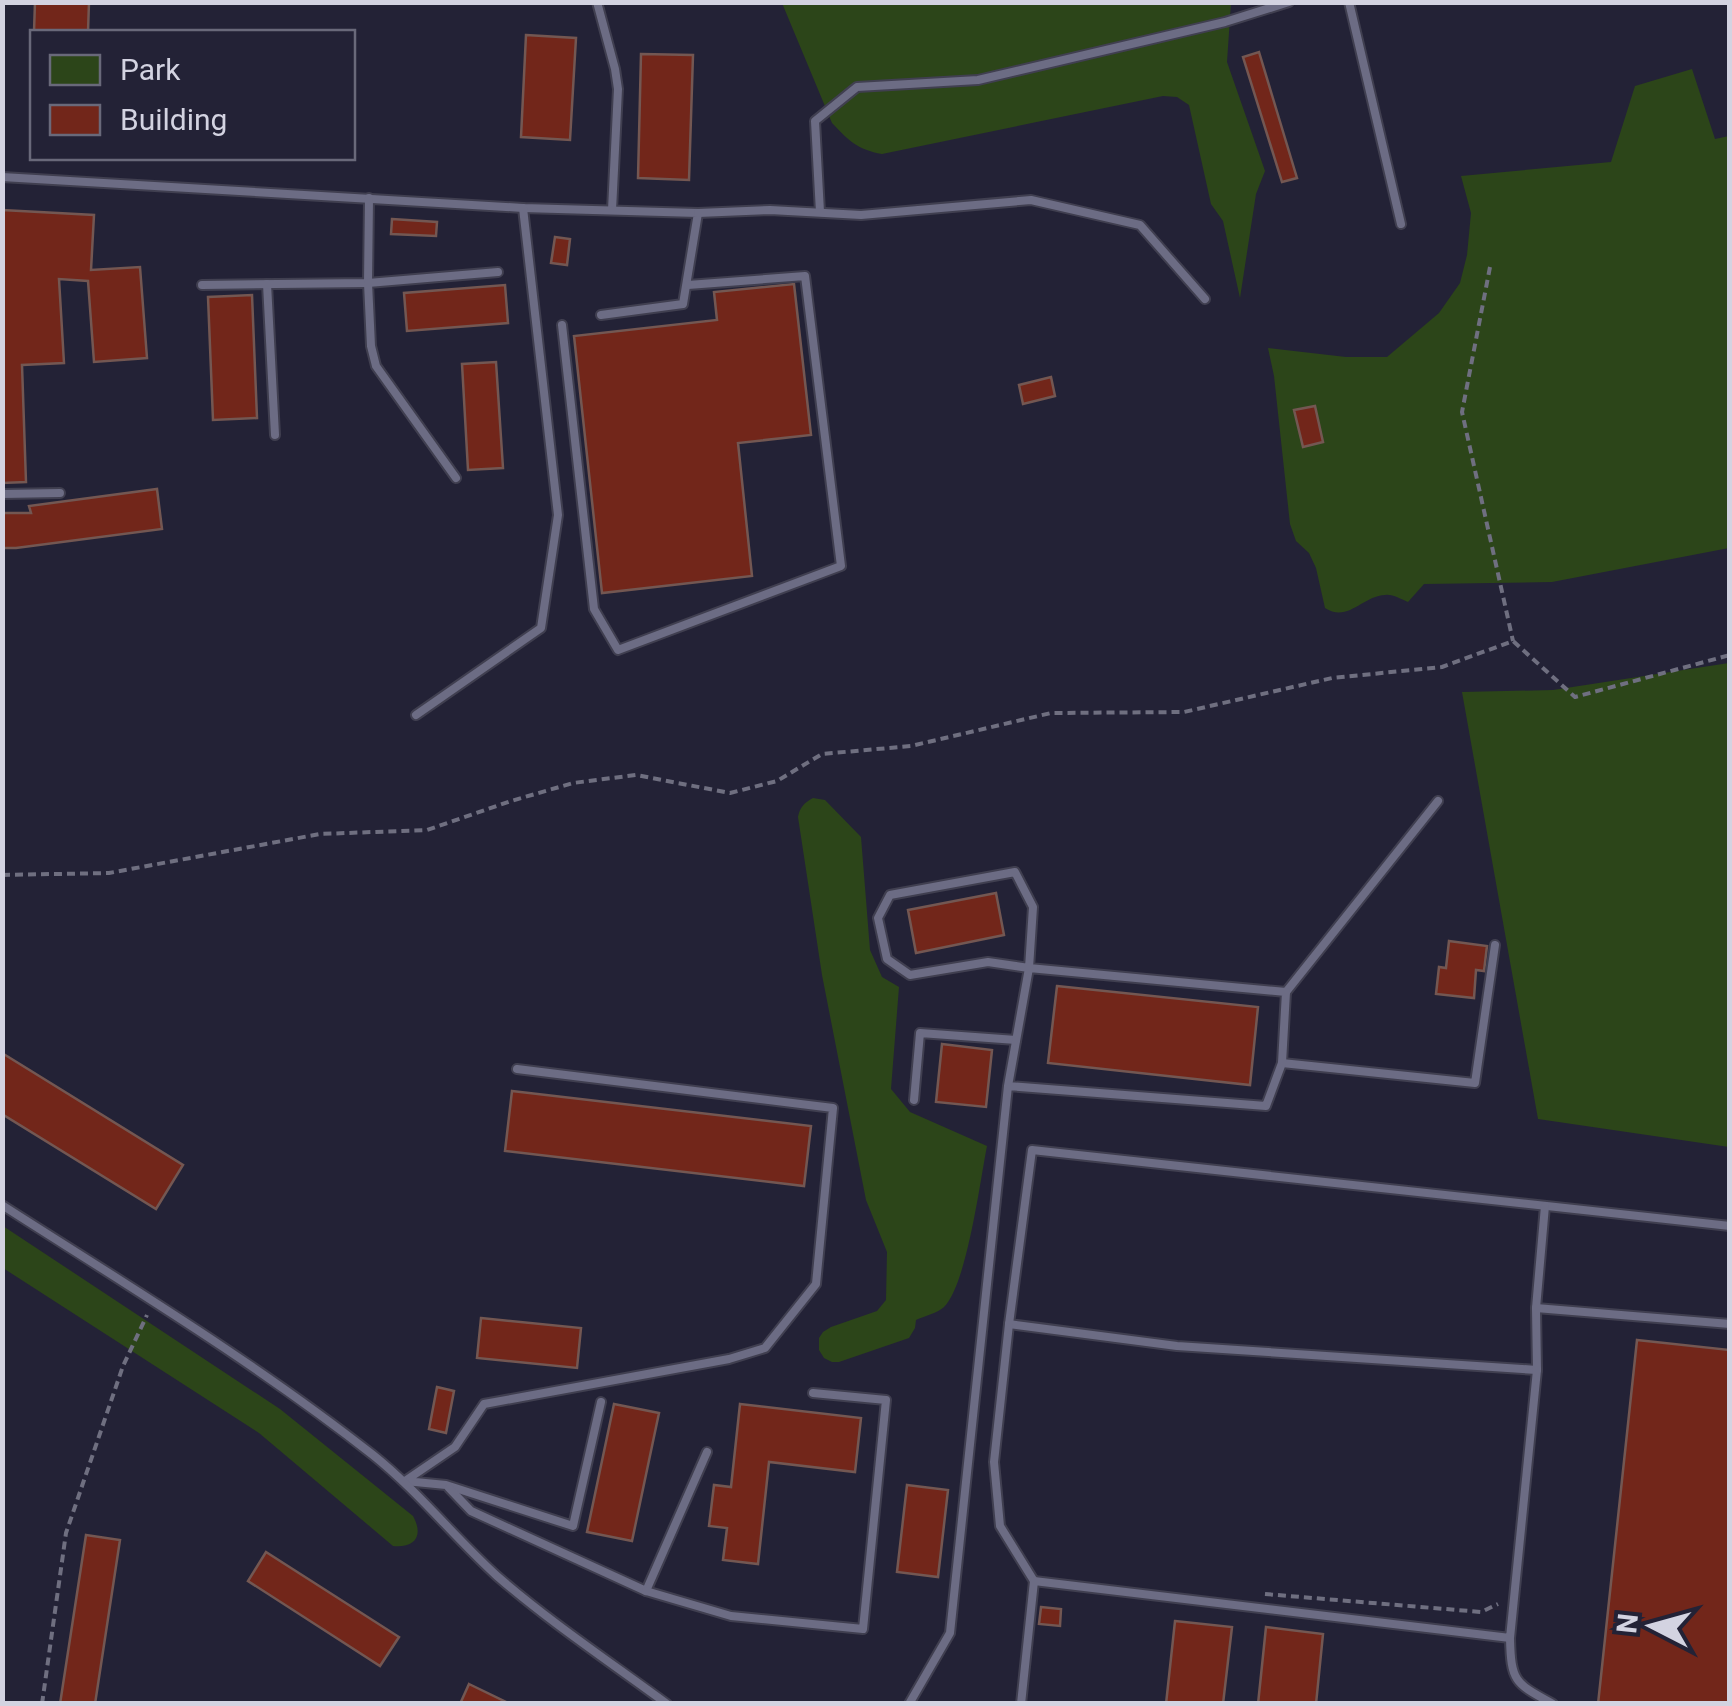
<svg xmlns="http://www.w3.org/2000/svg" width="1732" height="1706" viewBox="0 0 1732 1706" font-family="Roboto,sans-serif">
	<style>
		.green { fill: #2c4519 }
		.building { fill: #72261a; stroke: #735752; stroke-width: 2.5 }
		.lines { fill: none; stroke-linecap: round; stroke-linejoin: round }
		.lane-casing { stroke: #403f50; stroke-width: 12 }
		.path { stroke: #6f6f80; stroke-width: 4; stroke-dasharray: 8 5; stroke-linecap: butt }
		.lane { stroke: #6c6c84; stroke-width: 8 }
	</style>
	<rect width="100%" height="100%" fill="#232236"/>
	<g class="green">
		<path d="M 782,3 L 1231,3 L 1227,62 L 1265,171 L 1256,194 L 1240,298 L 1223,221 L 1211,204 L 1189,105 L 1177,97 L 1163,96 L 882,154 C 858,150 848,140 832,123 Z"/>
		<path d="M 1692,69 L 1715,139 L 1729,136 L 1729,548 L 1552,582 L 1424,584 L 1408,602 C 1400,599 1393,594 1385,595 C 1362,596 1348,623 1325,608 L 1316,568 L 1309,553 L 1296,541 L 1290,524 L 1274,376 L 1268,348 L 1346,357 L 1387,357 L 1439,313 L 1460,283 L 1467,255 L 1471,213 L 1461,176 L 1611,162 L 1635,86 Z"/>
		<path d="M 1729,663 L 1729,1147 L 1538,1119 L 1462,692 L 1553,690 Z"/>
		<path d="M 813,798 L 825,800 L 861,837 L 870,950 L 882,977 L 899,987 L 891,1089 L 910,1112 L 987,1146 C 980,1181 967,1284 944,1307 C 938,1313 924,1316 916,1320 L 915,1328 L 909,1338 L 839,1362 L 832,1362 L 824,1358 L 819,1350 L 819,1338 L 823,1332 L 831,1327 L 877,1311 L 886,1300 L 887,1252 L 866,1200 L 822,975 L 798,817 C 800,807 804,803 813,798 Z"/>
		<path d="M 3,1226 L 280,1409 L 413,1516 C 424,1536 415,1548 393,1546 L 259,1433 L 3,1268 Z"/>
	</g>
	<g class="building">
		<path d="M 35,2 L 89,2 L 88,32 L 34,32 Z"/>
		<path d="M 526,35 L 576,38 L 570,140 L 521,137 Z"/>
		<path d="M 1259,52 L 1297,178 L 1282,182 L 1243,57 Z"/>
		<path d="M 641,54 L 693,55 L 689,180 L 638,178 Z"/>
		<path d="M 2,210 L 94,215 L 91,270 L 140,267 L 147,358 L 94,362 L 88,281 L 59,279 L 64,363 L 22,365 L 26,482 L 2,483 Z"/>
		<path d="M 392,219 L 437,222 L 436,236 L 391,234 Z"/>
		<path d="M 555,237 L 570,239 L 567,265 L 551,263 Z"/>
		<path d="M 794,284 L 811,435 L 738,443 L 752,576 L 602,593 L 574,336 L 717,320 L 714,292 Z"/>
		<path d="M 505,285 L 508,323 L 407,331 L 404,293 Z"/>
		<path d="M 252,295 L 257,418 L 213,420 L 208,297 Z"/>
		<path d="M 496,362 L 503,468 L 468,470 L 462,364 Z"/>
		<path d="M 1051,377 L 1055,396 L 1023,404 L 1019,385 Z"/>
		<path d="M 1315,406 L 1323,442 L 1303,447 L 1294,410 Z"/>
		<path d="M 157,489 L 162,529 L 16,548 L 2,548 L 2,513 L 31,513 L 29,506 Z"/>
		<path d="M 996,893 L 1004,935 L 916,953 L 908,910 Z"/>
		<path d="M 1449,941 L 1487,946 L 1484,971 L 1476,970 L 1474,998 L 1436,994 L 1439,967 L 1446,968 Z"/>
		<path d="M 1057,986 L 1258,1007 L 1250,1085 L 1048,1063 Z"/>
		<path d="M 942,1044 L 992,1050 L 986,1107 L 936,1102 Z"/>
		<path d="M 2,1053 L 183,1165 L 156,1209 L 2,1114 Z"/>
		<path d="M 512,1091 L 811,1126 L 804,1186 L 505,1151 Z"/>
		<path d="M 481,1318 L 581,1328 L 577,1368 L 477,1358 Z"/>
		<path d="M 1637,1340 L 1730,1350 L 1730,1704 L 1598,1704 Z"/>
		<path d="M 437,1387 L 454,1391 L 446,1433 L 429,1429 Z"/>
		<path d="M 614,1404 L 659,1413 L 632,1541 L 587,1532 Z"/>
		<path d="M 740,1404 L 861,1418 L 855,1472 L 769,1462 L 758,1564 L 723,1560 L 727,1528 L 709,1526 L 714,1485 L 731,1487 Z"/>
		<path d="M 907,1485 L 948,1490 L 938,1577 L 897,1572 Z"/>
		<path d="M 86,1535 L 120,1540 L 95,1704 L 60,1704 Z"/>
		<path d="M 266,1552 L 399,1637 L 380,1666 L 248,1581 Z"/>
		<path d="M 1041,1607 L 1061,1609 L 1060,1626 L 1039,1624 Z"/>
		<path d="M 1175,1621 L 1232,1627 L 1223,1704 L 1166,1704 Z"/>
		<path d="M 1266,1627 L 1323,1634 L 1316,1704 L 1258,1704 Z"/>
		<path d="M 469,1684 L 510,1704 L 460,1704 Z"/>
	</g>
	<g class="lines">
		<g class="lane-casing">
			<g id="lane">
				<path d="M 597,2 L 615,69 L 618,89 L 612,210"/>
				<path d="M 1349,2 L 1401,224"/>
				<path d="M 2,177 L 523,208 L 698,213 L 683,304 L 601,315"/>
				<path d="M 820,212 L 815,121 L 857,87 L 978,80 L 1225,22 L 1289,2"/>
				<path d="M 698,213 L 770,210 L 861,215 L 1031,200 L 1140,225 L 1205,299"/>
				<path d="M 267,284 L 275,435"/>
				<path d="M 202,285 L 368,283 L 369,198"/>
				<path d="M 562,325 L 594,609 L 618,650 L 841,566 L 805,276 L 688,285"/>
				<path d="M 456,478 L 376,366 L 371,346 L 368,283 L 498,272"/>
				<path d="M 2,494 L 60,493"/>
				<path d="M 416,715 L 541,628 L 558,515 L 523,208"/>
				<path d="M 1286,992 L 1438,801"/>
				<path d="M 1282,1063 L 1475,1083 L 1495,945"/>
				<path d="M 517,1069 L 833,1108 L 816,1284 L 765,1348 L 729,1359 L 484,1404 L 455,1447 L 405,1481 L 446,1485 L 573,1526 L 601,1402"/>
				<path d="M 914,1100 L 920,1033 L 1016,1040"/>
				<path d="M 2,1205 C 127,1285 256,1363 373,1455 C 418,1491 454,1537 497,1576 C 550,1622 610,1662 667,1704"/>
				<path d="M 1536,1308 L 1730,1324"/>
				<path d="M 1009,1324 L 1177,1346 L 1537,1370"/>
				<path d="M 449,1488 L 471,1511 L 646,1591 L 707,1452"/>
				<path d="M 1034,1581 L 1000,1526 L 994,1462 L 1009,1324 L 1032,1150 L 1730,1226"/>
				<path d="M 646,1591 L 731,1616 L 863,1629 L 886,1400 L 813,1393"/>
				<path d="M 1510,1638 C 1511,1682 1515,1683 1553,1704"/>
				<path d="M 909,1704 L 950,1633 L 1008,1086 L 1266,1106 L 1282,1063 L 1286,992 L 1029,968 L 988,962 L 910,975 L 887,959 L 878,918 L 890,895 L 1015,872 L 1033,907 L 1029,968 L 1008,1086"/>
				<path d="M 1021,1704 L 1034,1581 L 1510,1638 L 1537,1370 L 1536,1308 L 1545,1206"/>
			</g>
		</g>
		<g class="path">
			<path d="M 1490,267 L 1462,412 L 1513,641"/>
			<path d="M 2,875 L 109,873 L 320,834 L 427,830 L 511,801 L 573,783 L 636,775 L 730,793 L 777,781 L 822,754 L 911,746 L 1051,713 L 1184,712 L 1332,678 L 1442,667 L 1513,641 L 1575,697 L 1730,655"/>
			<path d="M 1265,1594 L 1481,1612 L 1498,1604"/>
			<path d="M 42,1704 L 66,1533 L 123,1366 L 147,1315"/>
		</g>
		<use href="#lane" class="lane"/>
	</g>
	<rect width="1732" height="1706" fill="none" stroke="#d3d3e1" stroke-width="10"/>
	<rect x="30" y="30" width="325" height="130" fill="#232236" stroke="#69697a" stroke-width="2.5"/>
	<rect x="50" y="55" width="50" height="30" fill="#2c4519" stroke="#69697a" stroke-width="2.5"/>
	<text x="120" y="80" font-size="30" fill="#d3d3e1">Park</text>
	<rect x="50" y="105" width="50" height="30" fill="#72261a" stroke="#69697a" stroke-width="2.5"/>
	<text x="120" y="130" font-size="30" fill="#d3d3e1">Building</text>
	<g transform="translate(1652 1626) rotate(276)" stroke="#232236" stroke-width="8" paint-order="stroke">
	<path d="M0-8L18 38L0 25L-18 38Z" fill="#d3d3e1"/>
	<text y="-15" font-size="28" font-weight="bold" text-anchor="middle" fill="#d3d3e1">N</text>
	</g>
</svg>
